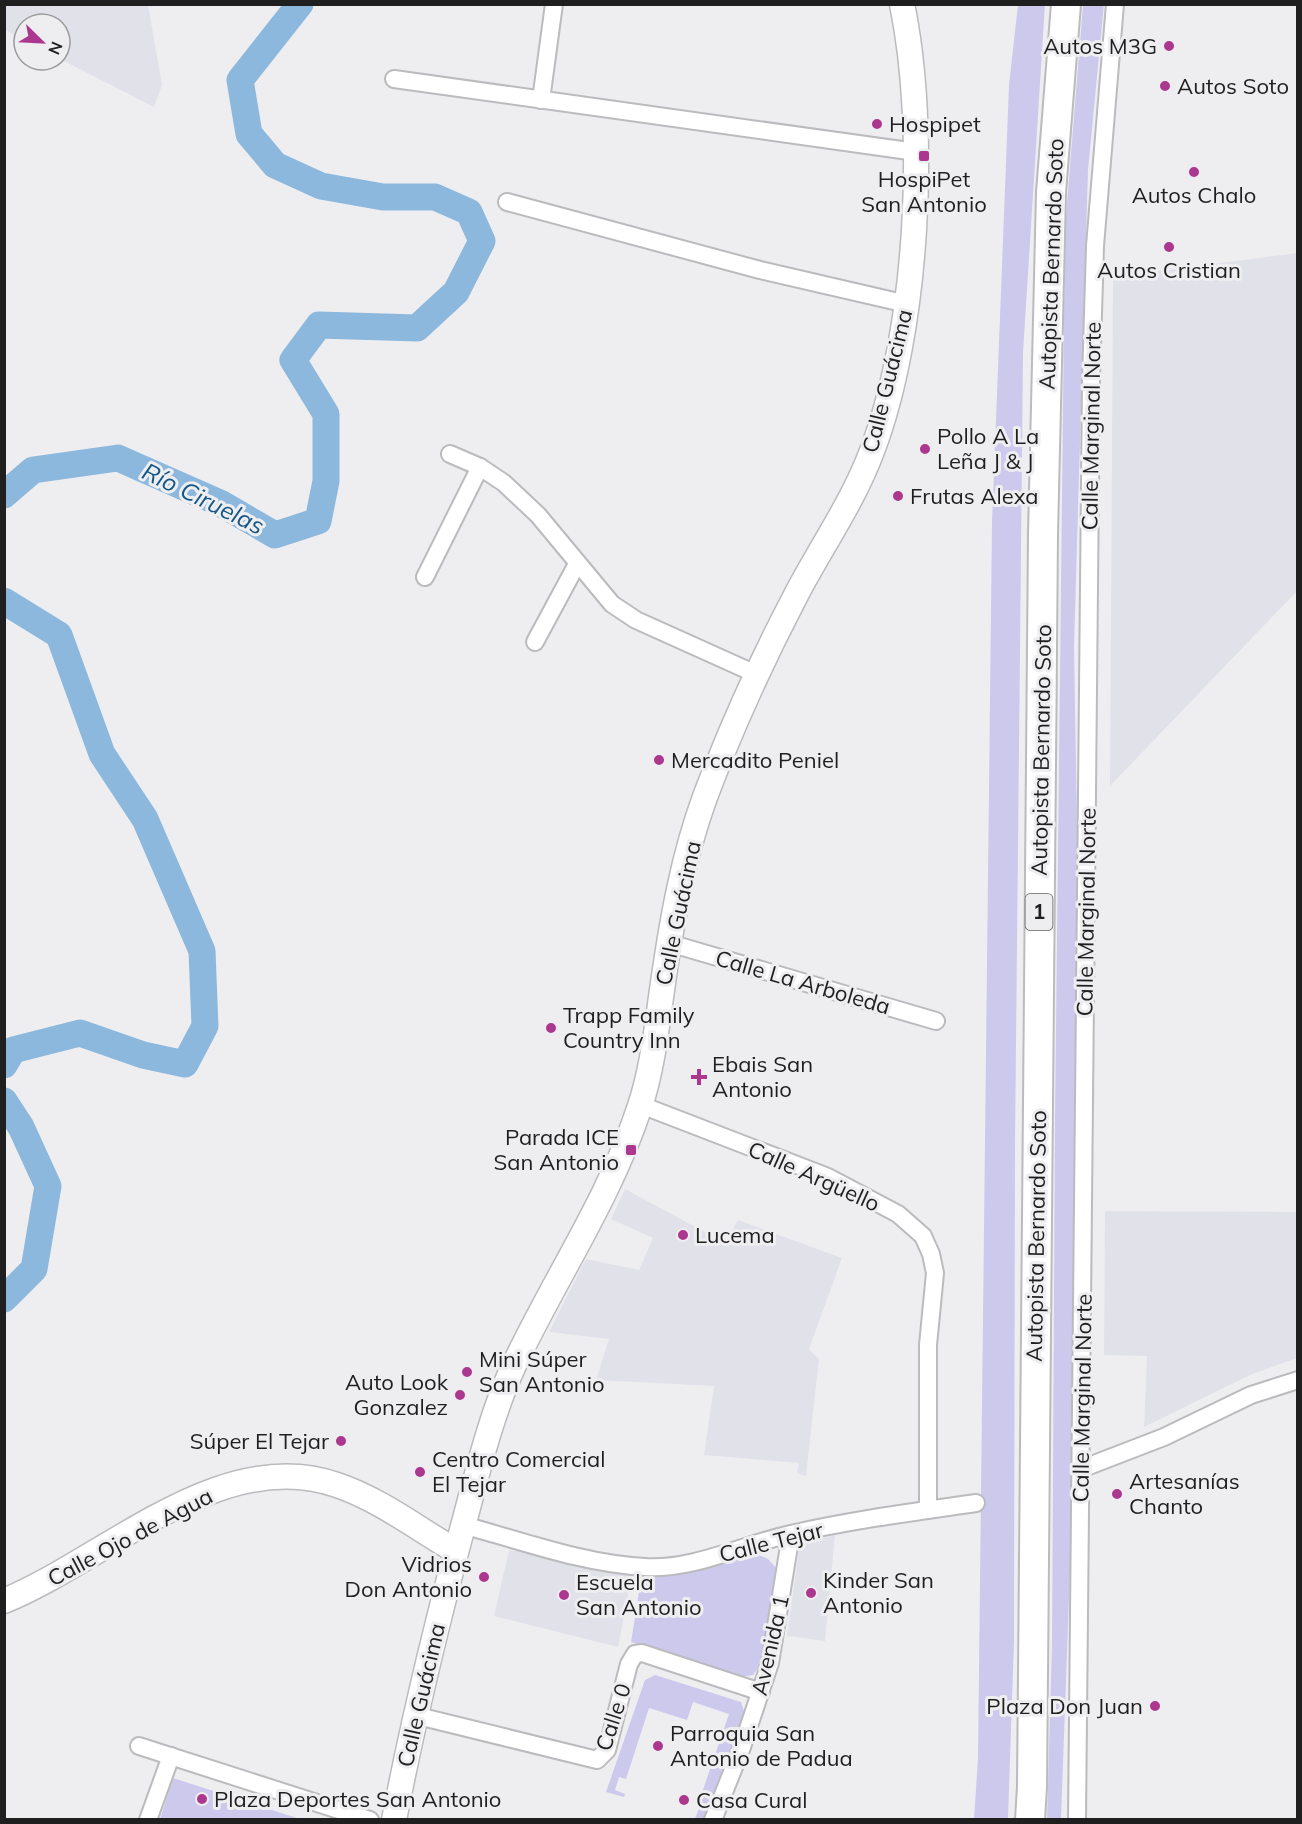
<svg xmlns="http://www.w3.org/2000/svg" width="1302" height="1824" viewBox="0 0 1302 1824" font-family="Mulish,sans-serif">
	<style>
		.built { fill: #e1e1ea }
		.green { fill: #ccc9ed }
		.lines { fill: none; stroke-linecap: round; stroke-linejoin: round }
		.river { stroke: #8db8dd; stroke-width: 27 }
		.minor-casing { stroke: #bbbabd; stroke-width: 20 }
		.secondary-casing { stroke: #bbbabd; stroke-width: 27 }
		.trunk-casing { stroke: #bbbabd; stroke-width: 32 }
		.minor { stroke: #fff; stroke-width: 16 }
		.secondary { stroke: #fff; stroke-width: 24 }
		.trunk { stroke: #fff; stroke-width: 28 }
		.poi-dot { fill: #ac378f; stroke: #eeeef1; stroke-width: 2 }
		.labels { text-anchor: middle; stroke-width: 6; stroke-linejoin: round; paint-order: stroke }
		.shield { fill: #eeeef1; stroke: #5d5d5e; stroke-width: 1.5 }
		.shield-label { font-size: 21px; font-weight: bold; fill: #1f1f1f }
		.poi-label { font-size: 22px; fill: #1f1f1f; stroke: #eeeef1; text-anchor: start }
		.street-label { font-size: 22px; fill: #1f1f1f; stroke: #eeeef1 }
		.water-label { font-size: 24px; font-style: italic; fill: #145686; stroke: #eeeef1 }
	</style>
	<rect width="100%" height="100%" fill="#eeeef1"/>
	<g class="built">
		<path d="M 4,5 L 148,5 L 162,85 L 154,107 L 60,59 L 60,24 L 24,24 L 24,40 L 5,30 Z"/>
		<path d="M 1297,253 L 1297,591 L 1110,786 L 1113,277 Z"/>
		<path d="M 625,1189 L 725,1243 L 738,1220 L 842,1258 L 809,1349 L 819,1359 L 806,1476 L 797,1473 L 799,1463 L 704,1455 L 714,1386 L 596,1380 L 609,1339 L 549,1332 L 586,1259 L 639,1270 L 653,1238 L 611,1219 Z"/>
		<path d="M 1105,1211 L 1297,1212 L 1297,1358 L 1250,1375 L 1144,1427 L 1147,1356 L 1104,1355 Z"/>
		<path d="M 835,1535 L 825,1641 L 787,1636 L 799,1550 L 805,1543 Z"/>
		<path d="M 509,1550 L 632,1575 L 618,1647 L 494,1616 Z"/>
	</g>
	<g class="green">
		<path d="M 1045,4 L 1023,353 L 1015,1145 L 1014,1641 L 1008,1819 L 974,1820 L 978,1758 L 992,523 L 1009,85 L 1018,5 Z"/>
		<path d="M 1104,4 L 1088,170 L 1074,647 L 1078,884 L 1071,1543 L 1061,1819 L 1047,1820 L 1052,1644 L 1055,1118 L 1065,228 L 1083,5 Z"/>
		<path d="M 759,1555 L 768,1559 L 777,1569 L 761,1664 L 753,1675 L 740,1677 L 631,1642 L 641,1579 Z"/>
		<path d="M 655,1675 L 741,1702 L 745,1714 L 703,1819 L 695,1819 L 699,1808 L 697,1807 L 729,1714 L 693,1702 L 687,1720 L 649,1708 L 626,1779 L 619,1777 L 615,1790 L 625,1794 L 624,1797 L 606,1792 L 645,1680 Z"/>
		<path d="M 173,1778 L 300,1819 L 160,1819 Z"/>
	</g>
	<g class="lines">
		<g class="river">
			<path d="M 4,495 L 33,470 L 118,458 L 220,503 L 275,535 L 318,521 L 326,481 L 326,414 L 293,360 L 319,325 L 417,328 L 456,292 L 482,241 L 469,212 L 435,197 L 383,197 L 321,186 L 275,165 L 249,134 L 240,80 L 300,4"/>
			<path d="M 4,601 L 59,635 L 102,754 L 145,819 L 202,951 L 205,1026 L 185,1064 L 143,1055 L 80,1033 L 13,1050 L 4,1065"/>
			<path d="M 4,1101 L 21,1127 L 48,1186 L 34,1269 L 4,1299"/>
		</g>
		<g class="minor-casing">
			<g id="minor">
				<path d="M 394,79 L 916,152"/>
				<path d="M 541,100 L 554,4"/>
				<path d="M 507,202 L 760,270 L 907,304"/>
				<path d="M 450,454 L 480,467 L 504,483 L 538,515 L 612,604 L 636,620 L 756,674"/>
				<path d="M 425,577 L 480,467"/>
				<path d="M 535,642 L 577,564"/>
				<path d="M 669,943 L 936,1021"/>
				<path d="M 641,1105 L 828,1177 L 898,1214 L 923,1236 L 931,1254 L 935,1273 L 928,1345 L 928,1510"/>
				<path d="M 1081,1469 L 1164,1437 L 1251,1395 L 1298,1380"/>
				<path d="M 463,1525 C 522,1541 584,1564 645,1567 C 694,1570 744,1544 791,1534 C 852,1520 914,1512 976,1503"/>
				<path d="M 414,1715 L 597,1760 L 607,1750 L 629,1664 L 635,1654 L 642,1653 L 761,1692"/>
				<path d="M 139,1746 L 370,1820"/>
				<path d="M 148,1820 L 171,1756"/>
				<path d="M 713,1820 L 742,1747 L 770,1663 L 791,1534"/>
				<path d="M 1077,1820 L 1091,381 L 1095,246 L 1115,4"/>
			</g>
		</g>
		<g class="secondary-casing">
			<g id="secondary">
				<path d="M 4,1601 C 105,1560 221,1444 337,1485 C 379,1499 418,1529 456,1551"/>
				<path d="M 394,1820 C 413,1722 436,1626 462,1530 C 477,1475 490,1417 514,1365 C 555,1278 610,1198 640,1106 C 653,1067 657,1024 663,983 C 672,920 683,857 705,797 C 731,728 762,660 796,595 C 821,547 853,502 872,451 C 918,331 928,130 902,4"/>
			</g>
		</g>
		<g class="trunk-casing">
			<path id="trunk" d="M 1030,1820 L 1032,1787 L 1043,534 L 1051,192 L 1066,4"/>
		</g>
		<use href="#minor" class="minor"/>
		<use href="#secondary" class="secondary"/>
		<use href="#trunk" class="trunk"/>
	</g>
	<g class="poi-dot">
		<circle cx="1169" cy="46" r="6"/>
		<circle cx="1165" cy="86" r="6"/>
		<circle cx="877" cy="124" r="6"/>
		<rect x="918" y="150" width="12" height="12" rx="3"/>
		<circle cx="1194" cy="172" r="6"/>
		<circle cx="1169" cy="247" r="6"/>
		<circle cx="925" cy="449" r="6"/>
		<circle cx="898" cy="496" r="6"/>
		<circle cx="659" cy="760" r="6"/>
		<circle cx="551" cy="1028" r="6"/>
		<path d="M696 1068h6v6h6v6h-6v6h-6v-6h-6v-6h6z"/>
		<rect x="625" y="1144" width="12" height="12" rx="3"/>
		<circle cx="683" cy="1235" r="6"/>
		<circle cx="467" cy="1372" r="6"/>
		<circle cx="460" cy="1395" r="6"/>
		<circle cx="341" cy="1441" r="6"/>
		<circle cx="420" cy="1472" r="6"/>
		<circle cx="1117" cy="1494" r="6"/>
		<circle cx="484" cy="1577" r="6"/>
		<circle cx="811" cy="1593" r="6"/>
		<circle cx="564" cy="1595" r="6"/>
		<circle cx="1155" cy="1706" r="6"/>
		<circle cx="658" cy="1746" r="6"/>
		<circle cx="202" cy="1799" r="6"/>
		<circle cx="684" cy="1800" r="6"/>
	</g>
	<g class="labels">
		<rect class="shield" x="1025.5" y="894" width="27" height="36" rx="4.5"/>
		<g class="shield-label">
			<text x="1039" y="919">1</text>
		</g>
		<g class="poi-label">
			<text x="1157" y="54" text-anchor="end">Autos M3G</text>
			<text x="1177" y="94">Autos Soto</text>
			<text x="889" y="132">Hospipet</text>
			<text x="924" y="187" text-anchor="middle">HospiPet<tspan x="924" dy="25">San Antonio</tspan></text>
			<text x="1194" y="203" text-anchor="middle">Autos Chalo</text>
			<text x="1169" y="278" text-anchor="middle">Autos Cristian</text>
			<text x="937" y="444">Pollo A La<tspan x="937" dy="25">Leña J &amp; J</tspan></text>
			<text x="910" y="504">Frutas Alexa</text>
			<text x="671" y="768">Mercadito Peniel</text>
			<text x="563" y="1023">Trapp Family<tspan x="563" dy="25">Country Inn</tspan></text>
			<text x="712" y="1072">Ebais San<tspan x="712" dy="25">Antonio</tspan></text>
			<text x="619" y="1145" text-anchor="end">Parada ICE<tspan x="619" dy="25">San Antonio</tspan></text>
			<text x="695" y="1243">Lucema</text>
			<text x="479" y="1367">Mini Súper<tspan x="479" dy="25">San Antonio</tspan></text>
			<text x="448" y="1390" text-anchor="end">Auto Look<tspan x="448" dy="25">Gonzalez</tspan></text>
			<text x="329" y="1449" text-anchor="end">Súper El Tejar</text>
			<text x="432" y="1467">Centro Comercial<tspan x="432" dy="25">El Tejar</tspan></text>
			<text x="1129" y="1489">Artesanías<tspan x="1129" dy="25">Chanto</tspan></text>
			<text x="472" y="1572" text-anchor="end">Vidrios<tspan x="472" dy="25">Don Antonio</tspan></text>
			<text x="823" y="1588">Kinder San<tspan x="823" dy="25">Antonio</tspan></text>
			<text x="576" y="1590">Escuela<tspan x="576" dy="25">San Antonio</tspan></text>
			<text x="1143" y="1714" text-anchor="end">Plaza Don Juan</text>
			<text x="670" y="1741">Parroquia San<tspan x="670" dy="25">Antonio de Padua</tspan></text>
			<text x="214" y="1807">Plaza Deportes San Antonio</text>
			<text x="696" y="1808">Casa Cural</text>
		</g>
		<g class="street-label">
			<text transform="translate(1051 264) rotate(-88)" y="8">Autopista Bernardo Soto</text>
			<text transform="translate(887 381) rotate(-76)" y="8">Calle Guácima</text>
			<text transform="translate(1091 426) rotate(-89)" y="8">Calle Marginal Norte</text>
			<text transform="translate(1041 750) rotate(-89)" y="8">Autopista Bernardo Soto</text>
			<text transform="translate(1086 912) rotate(-89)" y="8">Calle Marginal Norte</text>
			<text transform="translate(678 913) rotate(-78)" y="8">Calle Guácima</text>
			<text transform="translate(803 982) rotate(16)" y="8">Calle La Arboleda</text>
			<text transform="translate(814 1176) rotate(24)" y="8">Calle Argüello</text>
			<text transform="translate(1036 1236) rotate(-89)" y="8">Autopista Bernardo Soto</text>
			<text transform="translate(1082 1398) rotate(-89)" y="8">Calle Marginal Norte</text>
			<text transform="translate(130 1537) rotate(-28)" y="8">Calle Ojo de Agua</text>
			<text transform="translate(771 1542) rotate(-14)" y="8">Calle Tejar</text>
			<text transform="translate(770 1645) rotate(-77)" y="8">Avenida 1</text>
			<text transform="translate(421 1695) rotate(-77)" y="8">Calle Guácima</text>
			<text transform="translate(613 1717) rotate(-72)" y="8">Calle 0</text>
		</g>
		<g class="water-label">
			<text transform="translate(203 499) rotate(26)" y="8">Río Ciruelas</text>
		</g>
	</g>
	<rect width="1302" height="1824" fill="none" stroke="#1f1f1f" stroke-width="12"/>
	<g transform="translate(42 42) rotate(114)"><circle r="28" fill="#eeeef1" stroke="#9b9b9d" stroke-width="1.5"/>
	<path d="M0-4.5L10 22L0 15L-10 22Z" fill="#ac378f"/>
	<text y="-9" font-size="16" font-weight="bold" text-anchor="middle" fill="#1f1f1f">N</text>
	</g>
</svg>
